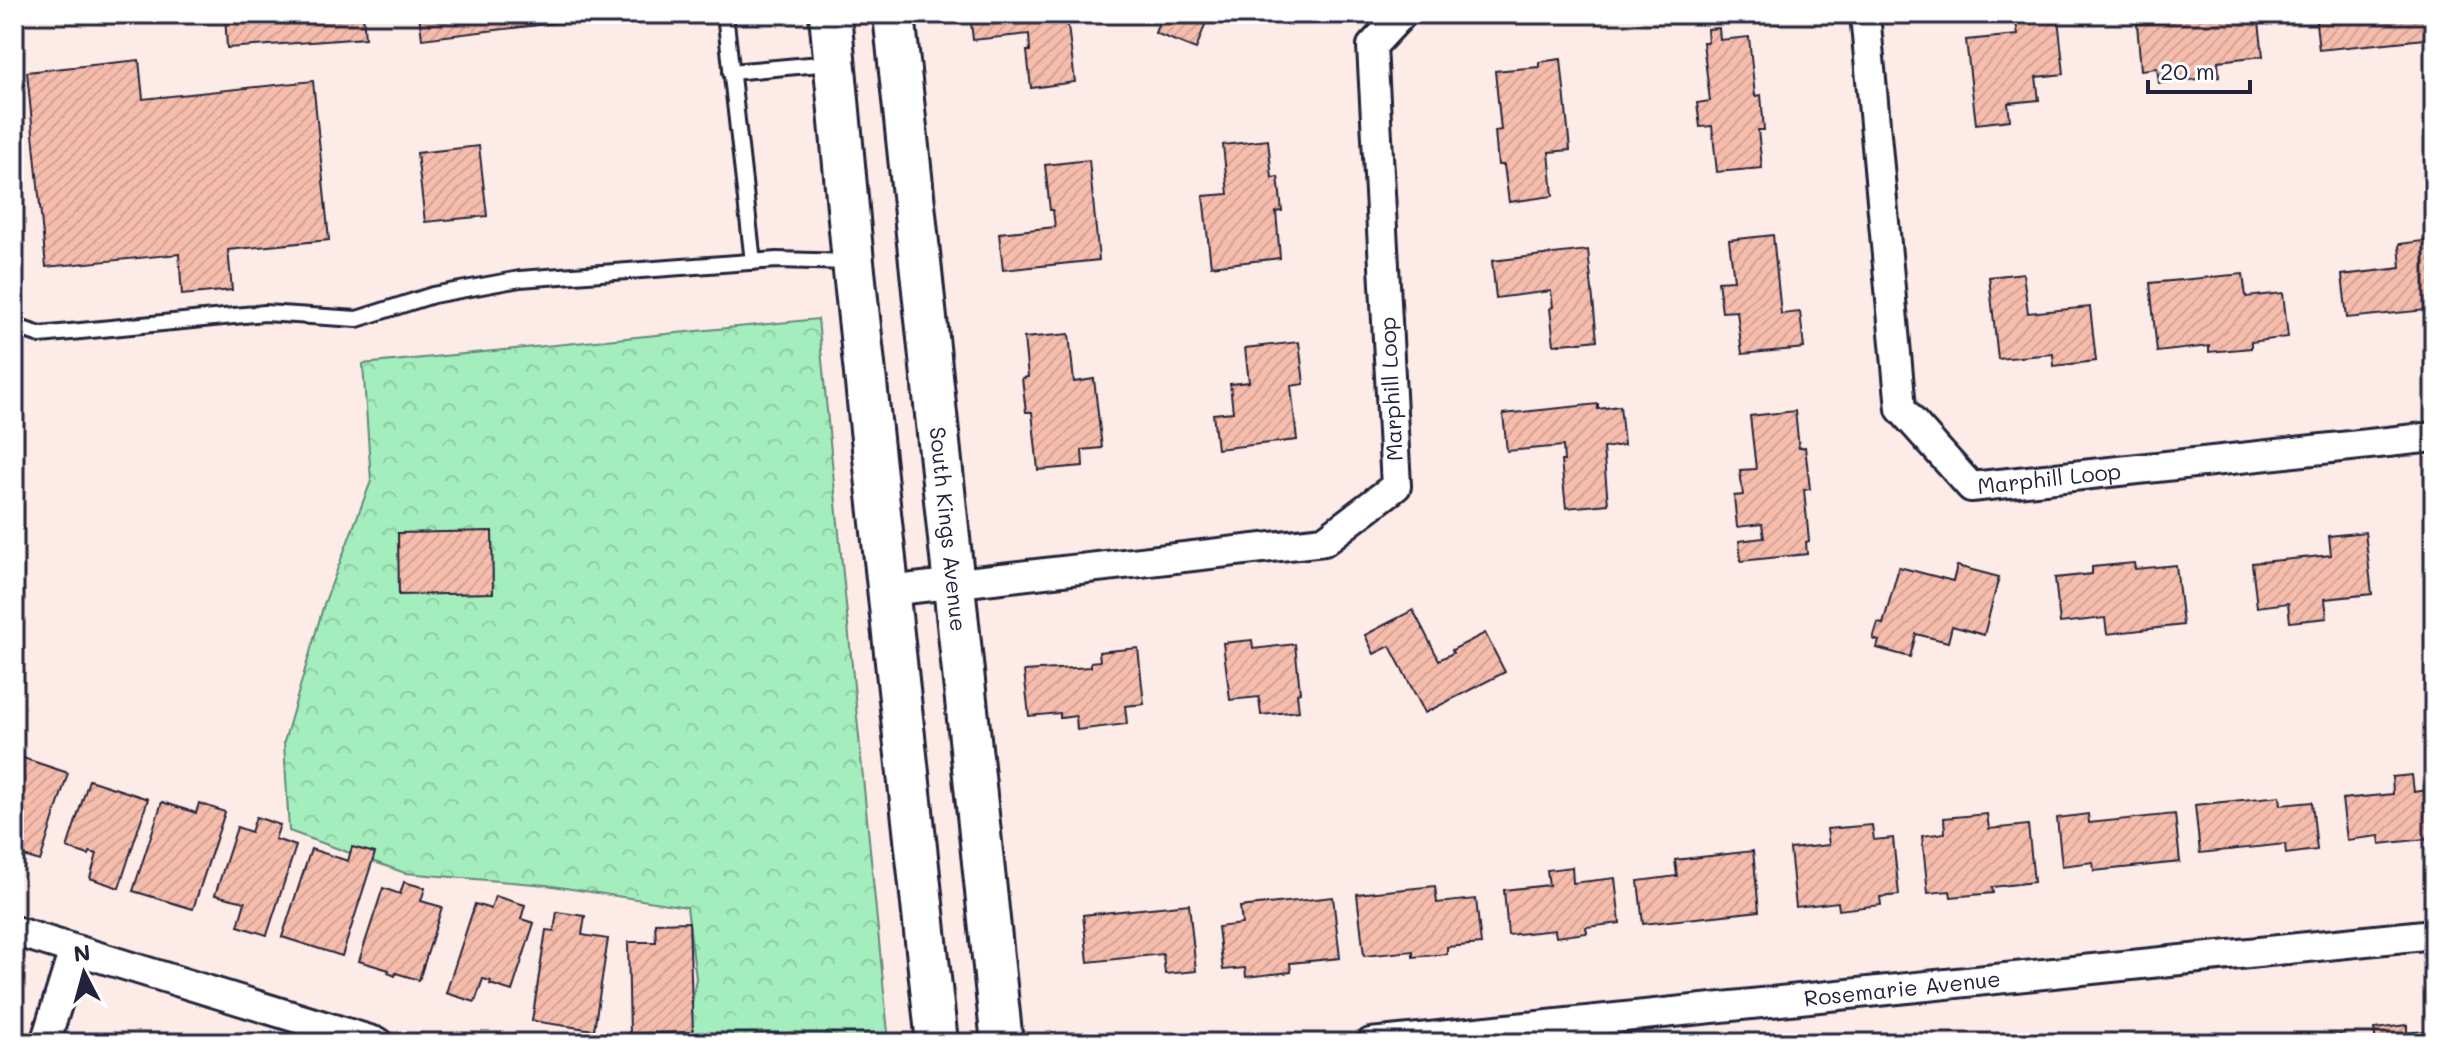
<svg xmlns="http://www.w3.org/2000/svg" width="2448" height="1057" viewBox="0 0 2448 1057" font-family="Mali,sans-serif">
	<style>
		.forest { fill: url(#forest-crowns); stroke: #63887c; stroke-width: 2 }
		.building { fill: url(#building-hatch); stroke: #22223b; stroke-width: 2 }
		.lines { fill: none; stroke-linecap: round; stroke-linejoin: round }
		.lane-casing { stroke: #22223b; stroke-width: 20 }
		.street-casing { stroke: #22223b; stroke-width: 34 }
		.secondary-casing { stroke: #22223b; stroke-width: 46 }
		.lane { stroke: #fff; stroke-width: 14 }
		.street { stroke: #fff; stroke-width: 28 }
		.secondary { stroke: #fff; stroke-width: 40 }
		.labels { text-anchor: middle; stroke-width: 6; stroke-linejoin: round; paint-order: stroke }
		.street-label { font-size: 22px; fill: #22223b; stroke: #fff }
	</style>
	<defs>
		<pattern id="forest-crowns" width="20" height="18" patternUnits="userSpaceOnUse" patternTransform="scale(2)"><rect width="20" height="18" fill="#a4edbc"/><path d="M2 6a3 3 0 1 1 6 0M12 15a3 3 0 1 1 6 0" fill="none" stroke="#8dcba2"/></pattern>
		<pattern id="building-hatch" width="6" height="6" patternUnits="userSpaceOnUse" patternTransform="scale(2)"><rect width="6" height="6" fill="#f6bdac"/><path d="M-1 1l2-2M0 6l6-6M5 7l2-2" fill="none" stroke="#d3a295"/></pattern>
	</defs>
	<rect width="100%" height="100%" fill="#fcebe6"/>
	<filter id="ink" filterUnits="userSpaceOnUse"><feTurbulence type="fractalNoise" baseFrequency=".0125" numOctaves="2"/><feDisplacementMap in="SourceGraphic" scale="16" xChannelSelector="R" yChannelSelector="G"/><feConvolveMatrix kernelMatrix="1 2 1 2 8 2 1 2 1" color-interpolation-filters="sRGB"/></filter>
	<g filter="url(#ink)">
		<path class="forest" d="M 818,319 L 889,1043 L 686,1043 L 696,978 L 687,907 L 546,885 L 405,873 L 289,831 L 284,742 L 324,604 L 371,481 L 363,364 Z"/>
		<g class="building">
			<path d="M 225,14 L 363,14 L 365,38 L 227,48 Z"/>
			<path d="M 419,14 L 605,14 L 605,17 L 422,39 Z"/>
			<path d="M 970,14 L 1086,14 L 1067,18 L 1075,82 L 1031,88 L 1027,51 L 1030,51 L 1029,34 L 973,40 Z"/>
			<path d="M 1162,14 L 1209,14 L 1196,49 L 1155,33 Z"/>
			<path d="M 2177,14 L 2258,14 L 2263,56 L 2218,61 L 2219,77 L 2159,83 L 2157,68 L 2141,70 L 2137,24 L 2177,20 Z"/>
			<path d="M 2315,14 L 2434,14 L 2434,38 L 2319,50 Z"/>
			<path d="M 2058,18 L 2064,74 L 2036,77 L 2039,100 L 2008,103 L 2010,120 L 1976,124 L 1966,40 L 2018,35 L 2016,22 Z"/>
			<path d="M 1719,28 L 1720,40 L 1749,37 L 1755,96 L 1761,95 L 1764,130 L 1758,130 L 1762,168 L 1717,172 L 1712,126 L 1700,127 L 1697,103 L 1710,101 L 1703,42 L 1708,42 L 1707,29 Z"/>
			<path d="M 1561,59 L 1570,150 L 1549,152 L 1553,196 L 1509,202 L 1504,165 L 1498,165 L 1495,131 L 1501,130 L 1495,71 L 1539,67 L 1539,62 Z"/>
			<path d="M 139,60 L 143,99 L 313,81 L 329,240 L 228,250 L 232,290 L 182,295 L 179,254 L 46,267 L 27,72 Z"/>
			<path d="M 1268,140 L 1272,178 L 1278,177 L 1282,211 L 1276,212 L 1280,258 L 1211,266 L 1203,196 L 1228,194 L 1223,145 Z"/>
			<path d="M 479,146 L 487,216 L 425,222 L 417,153 Z"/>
			<path d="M 1089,160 L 1099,260 L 1003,270 L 999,233 L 1055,227 L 1053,210 L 1050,210 L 1045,165 Z"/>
			<path d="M 1773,235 L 1781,314 L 1800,312 L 1804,348 L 1742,354 L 1737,311 L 1722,312 L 1718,281 L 1734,280 L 1729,240 Z"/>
			<path d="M 2430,240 L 2434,265 L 2434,328 L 2428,328 L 2426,310 L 2347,318 L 2342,275 L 2401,268 L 2399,244 Z"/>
			<path d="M 1588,250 L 1597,340 L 1554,345 L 1550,308 L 1553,307 L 1551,291 L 1496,298 L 1492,261 Z"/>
			<path d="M 2023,273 L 2028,313 L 2090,307 L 2096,361 L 2054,366 L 2053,354 L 1998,359 L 1989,277 Z"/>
			<path d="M 2243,274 L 2246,297 L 2283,293 L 2288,337 L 2251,342 L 2251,348 L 2209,352 L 2209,346 L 2157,352 L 2150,283 Z"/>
			<path d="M 1069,334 L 1074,382 L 1094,379 L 1102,448 L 1082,450 L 1083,466 L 1038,470 L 1032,412 L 1026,412 L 1022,378 L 1028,377 L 1024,338 Z"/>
			<path d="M 1299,342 L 1304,384 L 1291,386 L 1297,440 L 1217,449 L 1213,414 L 1233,412 L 1230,384 L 1249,382 L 1245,348 Z"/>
			<path d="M 1598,404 L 1598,409 L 1620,406 L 1624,445 L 1603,448 L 1608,504 L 1566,508 L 1561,461 L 1564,461 L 1563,446 L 1507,451 L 1503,414 Z"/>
			<path d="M 1795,411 L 1799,448 L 1805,447 L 1810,489 L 1804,490 L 1809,541 L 1806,542 L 1807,554 L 1741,561 L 1739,541 L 1764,538 L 1762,524 L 1737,527 L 1734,496 L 1743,495 L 1740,470 L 1756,469 L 1750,416 Z"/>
			<path d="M 492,531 L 493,593 L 399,595 L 398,533 Z"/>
			<path d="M 2365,532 L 2372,594 L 2325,599 L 2327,618 L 2290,622 L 2288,603 L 2257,607 L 2252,563 L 2331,555 L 2329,536 Z"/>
			<path d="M 2134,563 L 2135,569 L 2176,565 L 2183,625 L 2107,634 L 2105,618 L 2060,623 L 2055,578 L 2092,574 L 2092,567 Z"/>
			<path d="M 1957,566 L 1999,577 L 1984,635 L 1952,626 L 1948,642 L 1916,634 L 1910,657 L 1877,648 L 1879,641 L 1873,639 L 1878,623 L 1883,624 L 1899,567 L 1953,581 Z"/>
			<path d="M 1413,610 L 1439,660 L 1453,653 L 1452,650 L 1485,633 L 1505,672 L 1425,713 L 1390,646 L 1374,654 L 1365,635 Z"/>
			<path d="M 1252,640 L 1253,649 L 1295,644 L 1300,692 L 1297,693 L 1299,711 L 1261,715 L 1259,697 L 1230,700 L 1223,643 Z"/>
			<path d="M 1138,648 L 1144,704 L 1125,706 L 1127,724 L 1077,730 L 1076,716 L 1060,718 L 1060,713 L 1029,716 L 1024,671 L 1091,667 L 1091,662 L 1100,661 L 1099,652 Z"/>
			<path d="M 14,755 L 68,773 L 40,861 L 14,853 Z"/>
			<path d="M 2412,775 L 2414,792 L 2434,789 L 2434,838 L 2380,844 L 2379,836 L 2347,840 L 2342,799 L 2393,794 L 2392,777 Z"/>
			<path d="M 89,780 L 148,799 L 119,888 L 90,878 L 97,854 L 90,852 L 89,855 L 67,848 Z"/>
			<path d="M 2280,796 L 2281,805 L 2312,802 L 2317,850 L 2286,854 L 2285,844 L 2200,853 L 2195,805 Z"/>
			<path d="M 162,802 L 196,813 L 199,803 L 225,812 L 193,909 L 133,891 Z"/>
			<path d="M 1987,814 L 1989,829 L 2028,825 L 2034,882 L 1992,887 L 1993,893 L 1951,897 L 1950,891 L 1928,893 L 1922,836 L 1945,833 L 1944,818 Z"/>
			<path d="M 2088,814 L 2089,823 L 2175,814 L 2180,862 L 2094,871 L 2093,862 L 2062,866 L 2057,818 Z"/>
			<path d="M 256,817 L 280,825 L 275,839 L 296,846 L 267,935 L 238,926 L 245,902 L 215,895 L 237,827 L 251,832 Z"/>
			<path d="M 1872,825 L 1874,840 L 1893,838 L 1899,895 L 1880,897 L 1881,905 L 1839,910 L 1838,902 L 1796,907 L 1790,849 L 1829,845 L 1827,829 Z"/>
			<path d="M 352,847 L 375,853 L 342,956 L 282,937 L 311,849 L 348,861 Z"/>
			<path d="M 1753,851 L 1759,911 L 1643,924 L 1638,881 L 1677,876 L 1675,860 Z"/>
			<path d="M 1572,867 L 1573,883 L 1615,878 L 1620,923 L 1586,927 L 1587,933 L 1556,937 L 1555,930 L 1508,935 L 1504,890 L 1549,885 L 1547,870 Z"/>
			<path d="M 404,882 L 425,888 L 421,901 L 442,907 L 419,980 L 396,973 L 395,976 L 388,973 L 389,970 L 359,961 L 383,888 L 400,894 Z"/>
			<path d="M 1435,886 L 1437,903 L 1476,899 L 1481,944 L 1447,947 L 1447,954 L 1413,957 L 1413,951 L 1364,956 L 1357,894 Z"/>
			<path d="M 495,896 L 525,905 L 521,919 L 534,923 L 512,991 L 490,984 L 491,981 L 483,979 L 475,1002 L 446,993 L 475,904 L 491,909 Z"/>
			<path d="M 1333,897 L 1340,958 L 1290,963 L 1291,972 L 1246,977 L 1245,968 L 1223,970 L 1218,927 L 1242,924 L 1240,907 Z"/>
			<path d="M 1189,904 L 1196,971 L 1165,974 L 1163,954 L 1088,962 L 1083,915 Z"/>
			<path d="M 557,912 L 585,916 L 582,935 L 608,939 L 594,1030 L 532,1021 L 546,930 L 554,931 Z"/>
			<path d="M 689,922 L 693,1032 L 630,1034 L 628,942 L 656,942 L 655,923 Z"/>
			<path d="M 2407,1025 L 2407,1033 L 2434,1030 L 2434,1043 L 2376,1043 L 2374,1029 Z"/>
			<path d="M 2341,1035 L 2342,1043 L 2265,1043 Z"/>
		</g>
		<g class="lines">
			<g class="lane-casing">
				<g id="lane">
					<path d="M 725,14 L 753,262"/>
					<path d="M 731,72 L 831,63"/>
					<path d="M 14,326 L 40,335 L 265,313 L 357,319 L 433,295 L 520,279 L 777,260 L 849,262"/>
				</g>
			</g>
			<g class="street-casing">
				<g id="street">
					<path id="s1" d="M 1865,14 L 1901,409 L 1971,487 L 2434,437"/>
					<path d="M 888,591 L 1324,541 L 1396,486 L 1372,46 L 1402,14"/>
					<path d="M 14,931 L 379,1043"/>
					<path d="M 45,1043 L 74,950"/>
					<path id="s2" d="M 1371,1043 L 2434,934"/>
				</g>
			</g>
			<g class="secondary-casing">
				<g id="secondary">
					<path d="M 830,14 L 853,262 L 937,1043"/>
					<path id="s3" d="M 894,14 L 1002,1043"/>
				</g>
			</g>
			<use href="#lane" class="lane"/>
			<use href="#street" class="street"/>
			<use href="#secondary" class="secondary"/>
		</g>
	</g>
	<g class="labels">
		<g class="street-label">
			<text transform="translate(1391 389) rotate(-93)" y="8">Marphill Loop</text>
			<text dy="8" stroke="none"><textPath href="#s1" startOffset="580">Marphill Loop</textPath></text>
			<text dy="8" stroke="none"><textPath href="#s3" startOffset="518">South Kings Avenue</textPath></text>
			<text dy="8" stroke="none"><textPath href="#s2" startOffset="534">Rosemarie Avenue</textPath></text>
		</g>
	</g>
	<rect width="2448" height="1057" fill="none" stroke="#fff" stroke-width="48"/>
	<rect x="24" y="24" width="2400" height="1009" fill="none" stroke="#22223b" stroke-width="3" filter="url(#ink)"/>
	<g transform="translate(84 973) rotate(354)" stroke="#ffffff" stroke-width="6" paint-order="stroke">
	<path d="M0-6L14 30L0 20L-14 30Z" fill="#22223b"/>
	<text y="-12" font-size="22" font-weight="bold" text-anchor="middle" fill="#22223b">N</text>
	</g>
	<path d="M2148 80v12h102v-12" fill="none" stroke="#22223b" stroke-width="4"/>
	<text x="2160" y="80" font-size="24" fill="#22223b" stroke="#ffffff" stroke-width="6" paint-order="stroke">20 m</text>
</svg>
